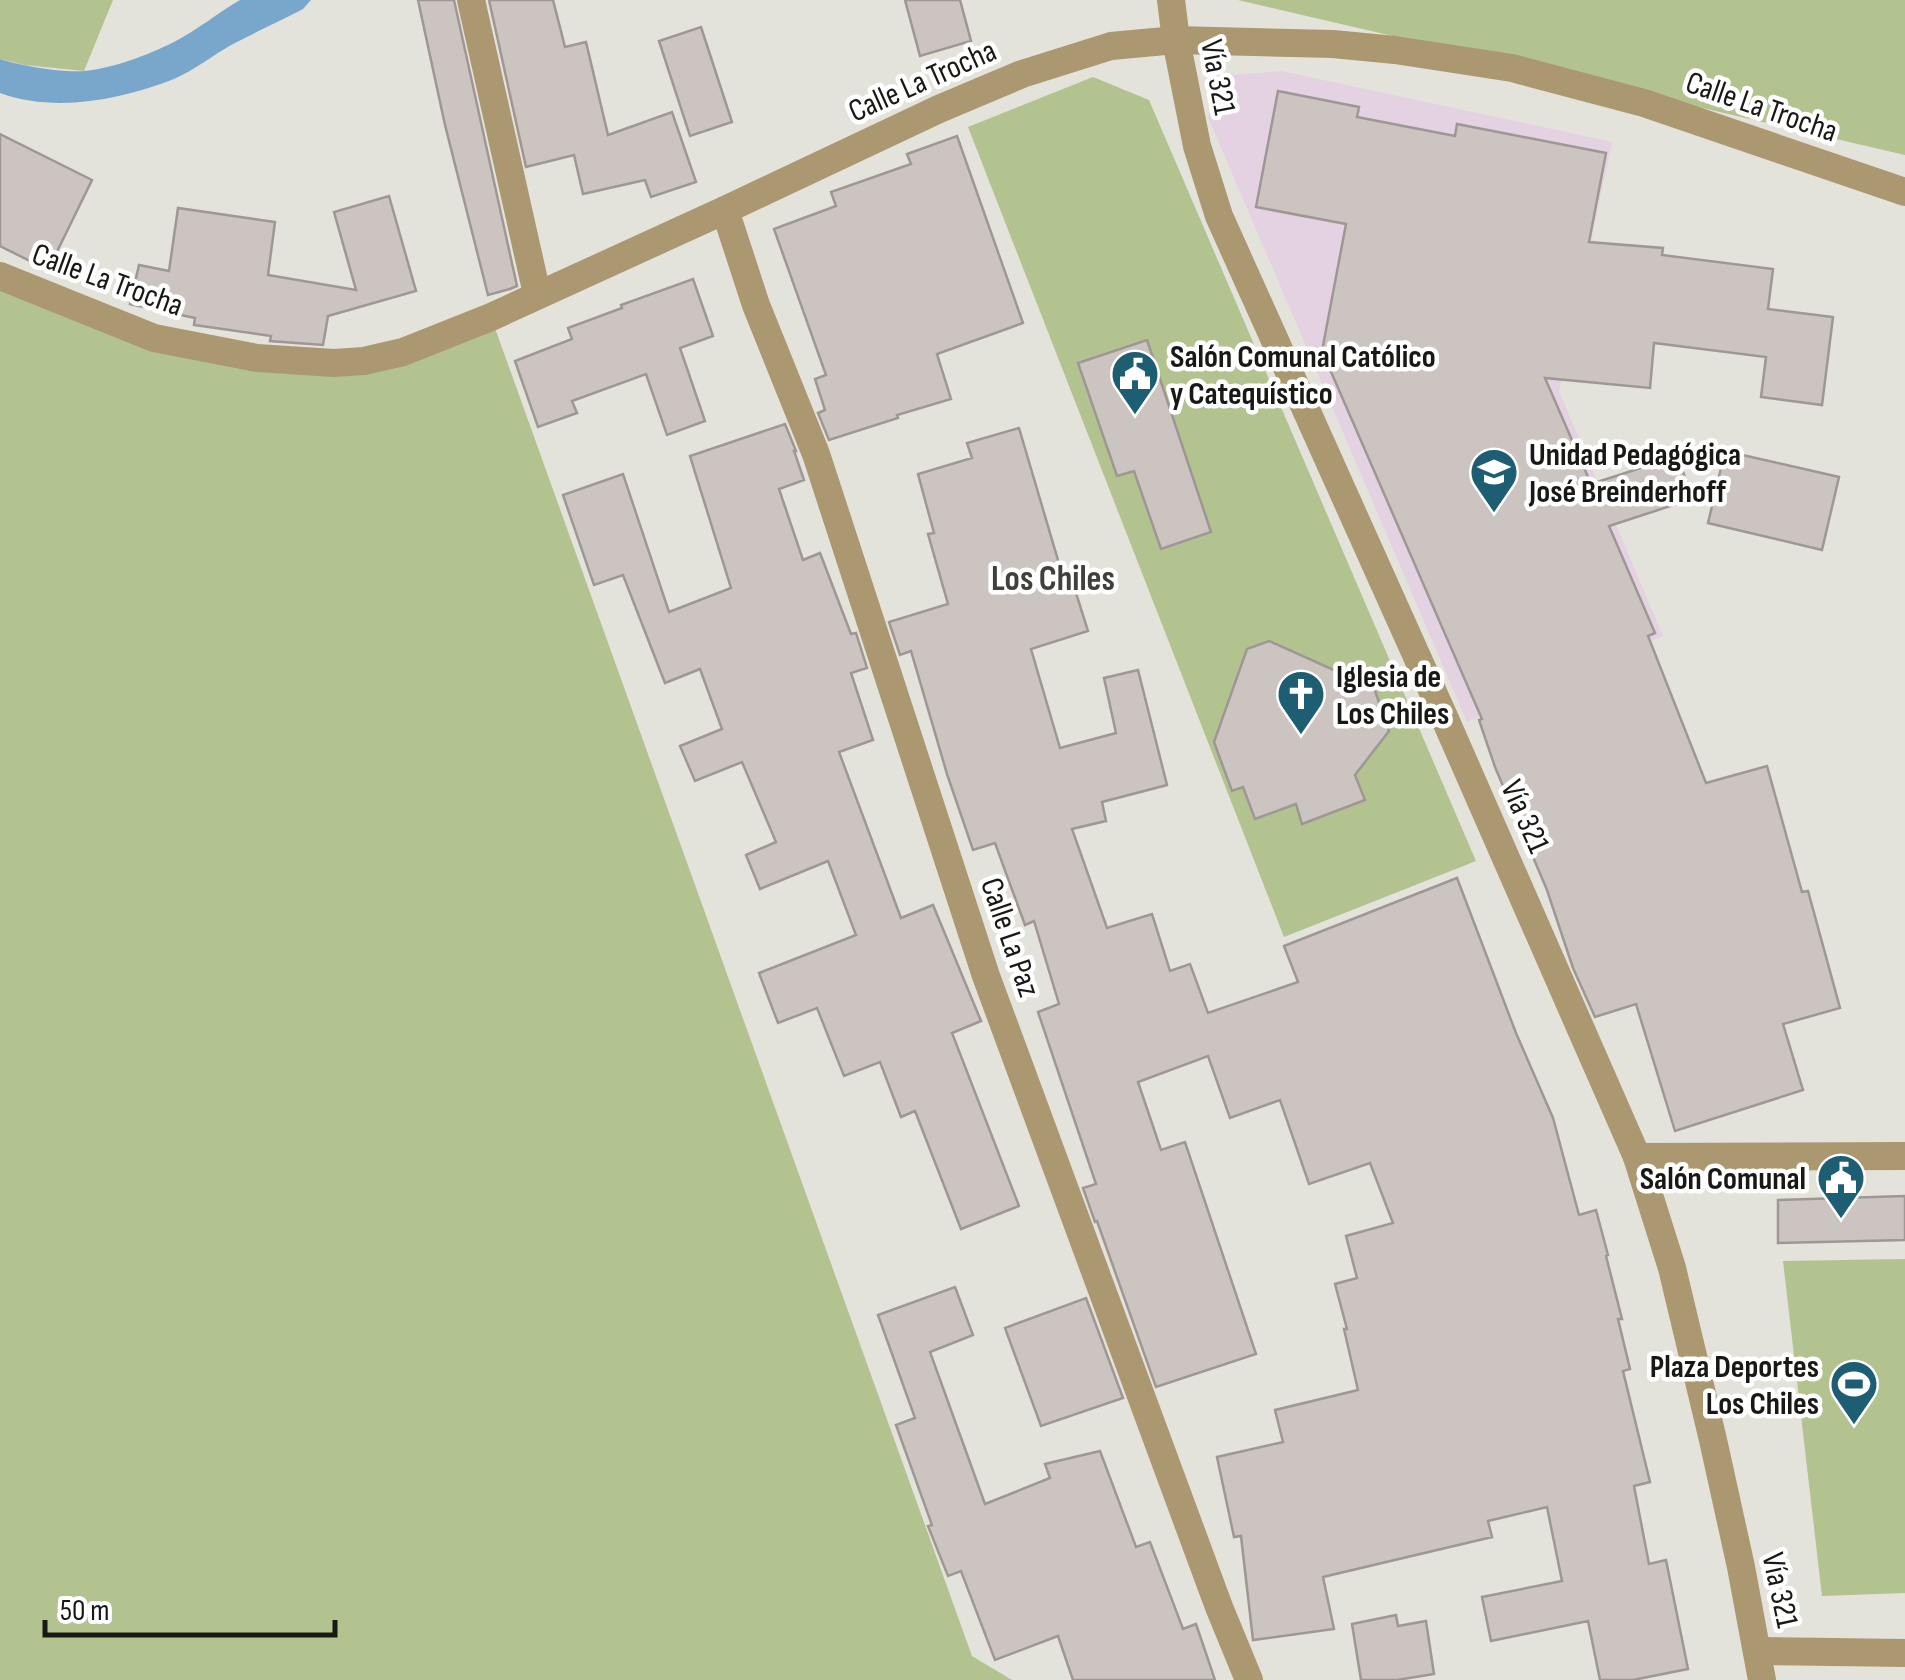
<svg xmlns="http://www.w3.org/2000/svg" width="1905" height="1680" viewBox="0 0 1905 1680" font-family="'Sofia Sans Condensed',sans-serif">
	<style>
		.education { fill: #e4d1e1 }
		.green { fill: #b3c390 }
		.water { fill: #79a7cb }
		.building { fill: #cbc4c1; stroke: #9e9794; stroke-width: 2.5 }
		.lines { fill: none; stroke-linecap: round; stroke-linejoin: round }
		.minor { stroke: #ac9870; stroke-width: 28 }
		.tertiary { stroke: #ac9870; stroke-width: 28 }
		.labels { text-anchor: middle; stroke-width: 9; stroke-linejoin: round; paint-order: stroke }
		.street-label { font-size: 32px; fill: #181815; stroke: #fff }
		.poi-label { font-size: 32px; font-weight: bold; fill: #181815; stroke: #fff; text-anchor: start }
		.neighbourhood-label { font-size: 35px; font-weight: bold; fill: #41403b; stroke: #fff }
	</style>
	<rect width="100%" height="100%" fill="#e3e2db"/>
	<path class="education" d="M 1281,71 L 1612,142 L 1559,391 L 1663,636 L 1467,722 L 1208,117 L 1222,76 Z"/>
	<g class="green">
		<path d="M 0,0 L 113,0 L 84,71 L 25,65 L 0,59 Z"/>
		<path d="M 1238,0 L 1905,0 L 1905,155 Z"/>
		<path d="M 1093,77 L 1149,100 L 1476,861 L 1284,937 L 968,127 Z"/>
		<path d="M 0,276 L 154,338 L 384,355 L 491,317 L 972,1656 L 1012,1680 L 0,1680 Z"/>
		<path d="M 1905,1259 L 1905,1593 L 1822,1596 L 1783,1261 Z"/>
	</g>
	<path class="water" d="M 240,0 L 311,0 L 303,9 C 280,21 256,32 233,44 C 213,55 195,70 174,79 C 120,100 55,113 0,93 L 0,59 C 21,66 63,73 85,71 C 114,68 148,55 174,42 C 197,30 218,13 240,0 Z"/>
	<g class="building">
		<path d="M 418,0 L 454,0 L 517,286 L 510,289 L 488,295 L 445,125 Z"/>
		<path d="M 489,0 L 553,0 L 565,47 L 586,42 L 608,135 L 672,112 L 696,182 L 651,197 L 645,180 L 583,194 L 574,155 L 526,167 Z"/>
		<path d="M 905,0 L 960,0 L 971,41 L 920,56 Z"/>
		<path d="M 701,27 L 732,122 L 690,136 L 659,41 Z"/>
		<path d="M 1278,91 L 1359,107 L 1357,117 L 1455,136 L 1457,124 L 1606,153 L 1589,242 L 1663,248 L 1662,255 L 1773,269 L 1768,309 L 1833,317 L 1822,405 L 1761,397 L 1766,357 L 1654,343 L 1650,388 L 1545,378 L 1591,484 L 1678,456 L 1692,499 L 1609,526 L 1655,633 L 1648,636 L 1706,783 L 1767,766 L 1802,892 L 1808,891 L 1840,1008 L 1783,1024 L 1803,1090 L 1675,1131 L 1636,1004 L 1595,1017 L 1573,968 L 1547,890 L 1495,767 L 1479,720 L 1482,719 L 1322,351 L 1346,224 L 1256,207 Z"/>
		<path d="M 0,134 L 92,180 L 48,270 L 0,246 Z"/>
		<path d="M 957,136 L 1023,323 L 937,354 L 951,399 L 897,415 L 898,418 L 829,440 L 818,413 L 825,410 L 815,379 L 826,375 L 774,229 L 836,206 L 831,192 L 911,164 L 907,154 Z"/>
		<path d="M 389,196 L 416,291 L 328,316 L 323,345 L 270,341 L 271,336 L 194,325 L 195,318 L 130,304 L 139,265 L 169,271 L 178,208 L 275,222 L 268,275 L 356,290 L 334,212 Z"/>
		<path d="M 693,279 L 713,336 L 680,348 L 705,421 L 667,435 L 646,374 L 572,401 L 577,413 L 538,427 L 515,361 L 572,339 L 568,328 L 622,308 L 621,305 Z"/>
		<path d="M 1147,340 L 1211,532 L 1161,549 L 1134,471 L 1117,476 L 1078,363 Z"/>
		<path d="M 785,424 L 796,451 L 794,451 L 804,480 L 779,489 L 803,560 L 820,553 L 851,634 L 856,633 L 867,668 L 851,673 L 873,740 L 839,752 L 901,918 L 933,905 L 981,1021 L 952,1033 L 1019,1206 L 961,1229 L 915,1111 L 901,1117 L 880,1062 L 844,1076 L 817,1008 L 778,1023 L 759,973 L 856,935 L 828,861 L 760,889 L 746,855 L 776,842 L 742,762 L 695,781 L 680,746 L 722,729 L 700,669 L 665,683 L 623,575 L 594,585 L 563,495 L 623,474 L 669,612 L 731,588 L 690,456 Z"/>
		<path d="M 1019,428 L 1063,577 L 1070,574 L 1088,631 L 1031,649 L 1060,748 L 1116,733 L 1104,678 L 1138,670 L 1167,785 L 1102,802 L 1106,821 L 1072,829 L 1107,928 L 1152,914 L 1170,971 L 1190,964 L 1208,1013 L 1298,982 L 1284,946 L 1457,878 L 1516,1033 L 1553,1118 L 1579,1215 L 1596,1210 L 1608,1255 L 1606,1256 L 1622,1319 L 1618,1319 L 1630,1369 L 1623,1371 L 1650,1482 L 1634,1486 L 1649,1564 L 1666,1560 L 1688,1669 L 1633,1680 L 1600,1680 L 1588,1621 L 1491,1641 L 1482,1597 L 1562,1581 L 1547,1507 L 1488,1521 L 1492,1537 L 1323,1577 L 1334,1629 L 1253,1640 L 1241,1536 L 1234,1537 L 1217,1457 L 1283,1442 L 1275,1410 L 1358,1390 L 1344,1329 L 1347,1329 L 1335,1284 L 1357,1278 L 1346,1236 L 1393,1223 L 1370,1163 L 1309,1184 L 1280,1100 L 1230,1118 L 1208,1056 L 1138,1082 L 1161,1150 L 1185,1142 L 1256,1354 L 1156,1387 L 1097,1221 L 1095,1222 L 1083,1188 L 1096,1184 L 1038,1012 L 1059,1004 L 1034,921 L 1025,925 L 995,843 L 973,850 L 947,774 L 911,651 L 900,655 L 889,622 L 948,604 L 928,534 L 934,533 L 918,474 L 972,458 L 967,443 Z"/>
		<path d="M 1725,451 L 1839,477 L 1822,550 L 1708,523 Z"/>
		<path d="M 1269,641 L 1374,688 L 1389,731 L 1355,775 L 1365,800 L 1302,824 L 1296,804 L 1255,819 L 1243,787 L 1232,791 L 1214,742 L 1247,649 Z"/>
		<path d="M 1905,1196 L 1905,1240 L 1778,1243 L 1778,1200 Z"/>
		<path d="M 955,1287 L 973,1335 L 930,1352 L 985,1504 L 1050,1478 L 1045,1464 L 1100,1451 L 1136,1547 L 1150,1542 L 1183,1629 L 1196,1624 L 1215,1680 L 1073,1680 L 1058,1636 L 995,1660 L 961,1571 L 948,1576 L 928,1526 L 932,1525 L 896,1425 L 915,1418 L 878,1315 Z"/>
		<path d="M 1086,1298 L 1123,1398 L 1041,1426 L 1005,1328 Z"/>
		<path d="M 1396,1615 L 1398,1626 L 1426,1621 L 1434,1674 L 1397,1680 L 1361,1680 L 1352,1624 Z"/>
	</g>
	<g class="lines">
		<g class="minor">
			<path d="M 471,0 L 537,294"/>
			<path d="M 725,210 L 756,305 L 816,454 L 986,976 L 1219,1607 L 1249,1680"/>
			<path d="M 0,276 L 154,338 L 257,358 L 334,363 L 364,361 L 403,352 L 491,317 L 725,210 L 939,109 L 1022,74 L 1111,46 L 1176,40 L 1333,44 L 1395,50 L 1512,68 L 1644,103 L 1905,192"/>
			<path d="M 1637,1157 L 1905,1156"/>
			<path d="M 1758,1651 L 1905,1653"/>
		</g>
		<path class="tertiary" d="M 1171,0 L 1176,40 L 1197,146 L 1219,216 L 1445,719 L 1637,1157 L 1672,1268 L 1713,1440 L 1741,1567 L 1762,1680"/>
	</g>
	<defs>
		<g id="civic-pin" transform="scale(2.5)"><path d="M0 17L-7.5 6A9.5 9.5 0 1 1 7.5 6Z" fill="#1e5e73" stroke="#fff"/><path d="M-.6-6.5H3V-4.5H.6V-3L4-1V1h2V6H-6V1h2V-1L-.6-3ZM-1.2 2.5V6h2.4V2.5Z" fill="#fff"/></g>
		<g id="school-pin" transform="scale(2.5)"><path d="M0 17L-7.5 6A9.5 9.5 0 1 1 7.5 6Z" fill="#1e5e73" stroke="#fff"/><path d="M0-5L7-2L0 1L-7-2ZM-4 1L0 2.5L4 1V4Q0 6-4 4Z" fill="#fff"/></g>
		<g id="church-pin" transform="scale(2.5)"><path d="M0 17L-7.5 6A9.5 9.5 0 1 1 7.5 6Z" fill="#1e5e73" stroke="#fff"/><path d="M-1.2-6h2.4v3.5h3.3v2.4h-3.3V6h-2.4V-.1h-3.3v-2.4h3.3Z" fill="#fff"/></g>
		<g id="stadium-pin" transform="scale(2.5)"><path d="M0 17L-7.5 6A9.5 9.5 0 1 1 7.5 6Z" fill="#1e5e73" stroke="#fff"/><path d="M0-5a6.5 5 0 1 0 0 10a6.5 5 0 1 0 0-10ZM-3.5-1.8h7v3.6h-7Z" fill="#fff"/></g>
	</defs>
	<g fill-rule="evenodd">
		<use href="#civic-pin" x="1135" y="374"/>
		<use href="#school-pin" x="1494" y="472"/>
		<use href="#church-pin" x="1301" y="694"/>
		<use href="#civic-pin" x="1841" y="1178"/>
		<use href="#stadium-pin" x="1854" y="1384"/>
	</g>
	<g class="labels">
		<g class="street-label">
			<text transform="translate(1219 77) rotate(79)" y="11">Vía 321</text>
			<text transform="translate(922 80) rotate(-24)" y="11">Calle La Trocha</text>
			<text transform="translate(1762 106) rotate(19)" y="11">Calle La Trocha</text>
			<text transform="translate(108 279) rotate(20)" y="11">Calle La Trocha</text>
			<text transform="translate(1526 816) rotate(66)" y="11">Vía 321</text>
			<text transform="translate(1011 937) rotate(71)" y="11">Calle La Paz</text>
			<text transform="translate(1781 1590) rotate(78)" y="11">Vía 321</text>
		</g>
		<g class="poi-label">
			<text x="1170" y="367">Salón Comunal Católico<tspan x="1170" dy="37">y Catequístico</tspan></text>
			<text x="1529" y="465">Unidad Pedagógica<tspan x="1529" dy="37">José Breinderhoff</tspan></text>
			<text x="1336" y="687">Iglesia de<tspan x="1336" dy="37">Los Chiles</tspan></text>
			<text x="1806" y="1189" text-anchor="end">Salón Comunal</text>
			<text x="1819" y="1377" text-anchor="end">Plaza Deportes<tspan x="1819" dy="37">Los Chiles</tspan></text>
		</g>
		<g class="neighbourhood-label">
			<text x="1053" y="590">Los Chiles</text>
		</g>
	</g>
	<path d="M45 1620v15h290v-15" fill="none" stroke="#181815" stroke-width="5"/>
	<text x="60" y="1620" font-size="30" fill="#181815" stroke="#ffffff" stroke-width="8" paint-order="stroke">50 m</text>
</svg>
